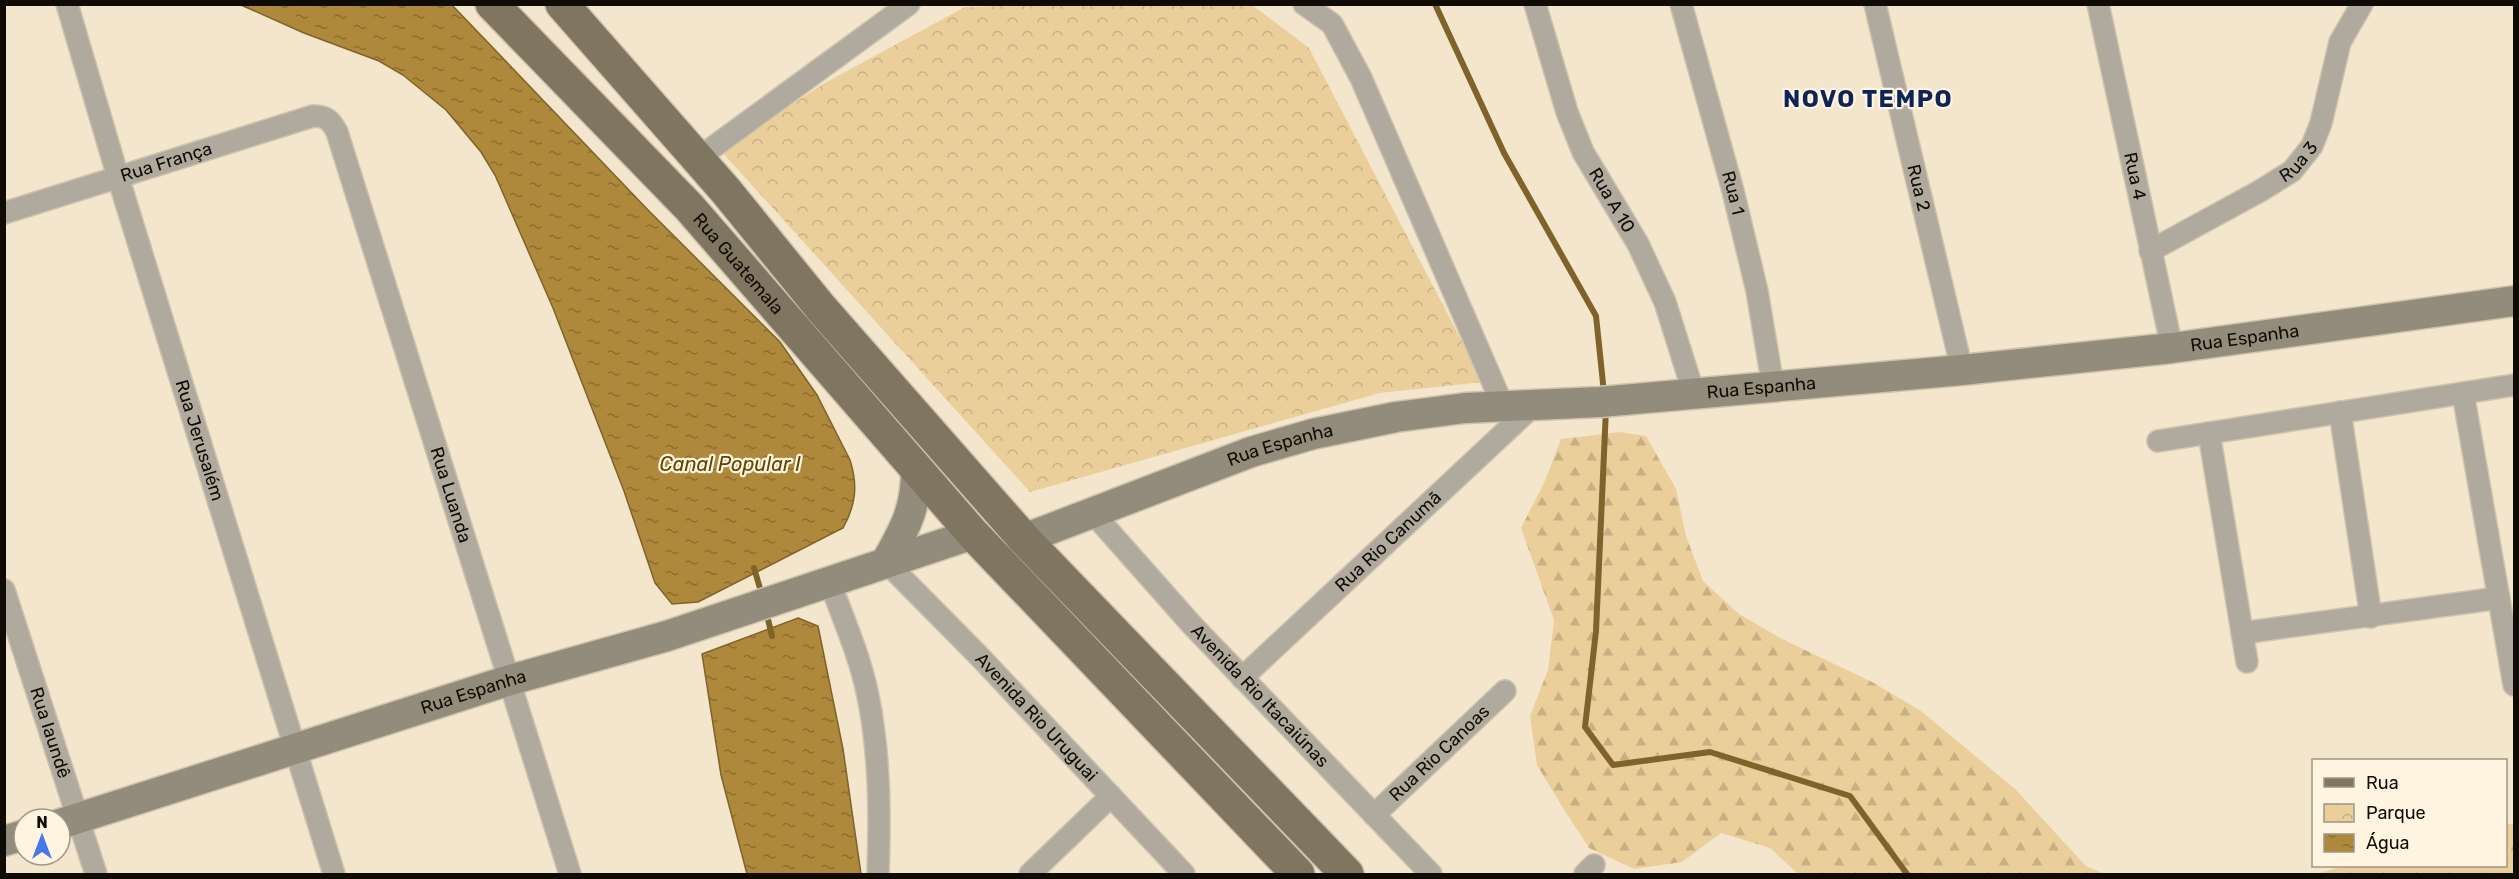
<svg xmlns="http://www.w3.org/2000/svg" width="2519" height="879" viewBox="0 0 2519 879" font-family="Rubik,sans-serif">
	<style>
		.forest { fill: url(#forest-firs) }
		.park { fill: url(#park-crowns) }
		.water { fill: url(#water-ripples); stroke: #7f632a; stroke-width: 1.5 }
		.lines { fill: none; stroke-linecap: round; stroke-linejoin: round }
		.stream { stroke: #7f632a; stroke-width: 6 }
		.street-casing { stroke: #cfc3ad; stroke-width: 24 }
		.secondary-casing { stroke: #cfc3ad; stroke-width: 33 }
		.primary-casing { stroke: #cfc3ad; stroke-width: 36 }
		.street { stroke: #afa99e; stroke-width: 21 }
		.secondary { stroke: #938b7b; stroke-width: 30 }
		.primary { stroke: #7f7561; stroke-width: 33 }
		.labels { text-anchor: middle; stroke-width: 4.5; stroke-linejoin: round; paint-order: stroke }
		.street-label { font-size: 18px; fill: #100b04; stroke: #fef4df }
		.water-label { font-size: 20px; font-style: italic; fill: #5d4403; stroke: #fef4df }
		.district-label { font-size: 24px; font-weight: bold; letter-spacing: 1.5px; fill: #0e2459; stroke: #fef4df }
	</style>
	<defs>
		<pattern id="forest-firs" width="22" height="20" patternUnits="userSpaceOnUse" patternTransform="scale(1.5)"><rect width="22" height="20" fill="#eacf9b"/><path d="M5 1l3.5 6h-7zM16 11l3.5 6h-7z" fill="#c8b084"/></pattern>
		<pattern id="park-crowns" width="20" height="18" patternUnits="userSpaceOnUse" patternTransform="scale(1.5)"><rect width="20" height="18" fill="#eacf9b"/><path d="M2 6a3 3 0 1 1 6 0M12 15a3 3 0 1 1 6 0" fill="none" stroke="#c8b084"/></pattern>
		<pattern id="water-ripples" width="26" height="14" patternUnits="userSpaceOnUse" patternTransform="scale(1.5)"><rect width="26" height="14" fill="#ae893b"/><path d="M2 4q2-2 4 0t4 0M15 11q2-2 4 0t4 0" fill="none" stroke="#8c6e2f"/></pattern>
	</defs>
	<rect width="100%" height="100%" fill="#f3e6cd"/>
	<g class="forest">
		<path d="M 1620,432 L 1646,436 L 1676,489 L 1686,536 L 1703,581 L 1739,614 L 1782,639 L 1872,682 L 1921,711 L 2015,789 L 2086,866 L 2105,874 L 1798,874 L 1770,848 L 1721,833 L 1682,862 L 1634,869 L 1589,848 L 1563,808 L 1537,765 L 1530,716 L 1548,670 L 1554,620 L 1521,528 L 1544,483 L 1561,439 Z"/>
		<path d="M 2506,824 L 2514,824 L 2514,874 L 2316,874 L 2344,866 L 2506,866 Z"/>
	</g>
	<path class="park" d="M 1075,4 L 1252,5 L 1309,48 L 1483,382 L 1380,393 L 1030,492 L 721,151 L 823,84 L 965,7 Z"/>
	<g class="water">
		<path d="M 452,5 L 648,210 L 780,342 L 817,395 L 850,460 C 858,485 856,505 843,528 L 698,602 L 672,604 L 655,583 L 624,491 L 553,308 L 495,175 L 481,152 L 446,110 L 403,75 L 379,61 L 304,33 L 241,5 Z"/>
		<path d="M 798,618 L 818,626 L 843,749 L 861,874 L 747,874 L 721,775 L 702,654 Z"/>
	</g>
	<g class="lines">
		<g class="stream">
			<path d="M 1435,4 L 1504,153 L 1596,316 L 1604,393"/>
			<path d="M 1606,409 L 1596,631 L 1585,727 L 1613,765 L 1710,752 L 1850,796 L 1907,874"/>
			<path d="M 754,568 L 762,595"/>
			<path d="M 766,611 L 772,636"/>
		</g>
		<g class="street-casing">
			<g id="street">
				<path id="s1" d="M 67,4 L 118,177 L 334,874"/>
				<path d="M 1304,4 L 1332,24 L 1361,78 L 1503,406"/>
				<path id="s2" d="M 1535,4 L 1567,112 L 1583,152 L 1638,244 L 1665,302 L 1694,394"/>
				<path id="s3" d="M 1681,4 L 1733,191 L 1757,291 L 1773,386"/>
				<path id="s4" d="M 1875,4 L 1962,370"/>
				<path id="s5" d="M 2098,4 L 2172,348"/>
				<path d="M 697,159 L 909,4"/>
				<path id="s6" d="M 4,213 L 313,116 C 327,116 331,121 337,132 L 570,874"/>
				<path id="s7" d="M 2150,251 L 2260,191 L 2292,171 L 2312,146 L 2321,123 L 2340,42 L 2362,4"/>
				<path d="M 2463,393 L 2514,685"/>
				<path d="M 2340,412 L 2371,617"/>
				<path d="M 2209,433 L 2247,662"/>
				<path d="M 2158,441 L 2514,385"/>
				<path id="s8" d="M 1092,512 L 1192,625 L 1431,874"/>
				<path id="s9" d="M 886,562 L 980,657 L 1184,874"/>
				<path d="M 830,583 C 844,620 860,657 868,696 C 880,755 880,815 878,874"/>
				<path id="s10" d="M 4,590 L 96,874"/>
				<path d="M 2242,633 L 2499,598"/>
				<path id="s11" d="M 1242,678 L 1534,405"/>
				<path id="s12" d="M 1374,815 L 1505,691"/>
				<path d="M 1030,874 L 1111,796"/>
				<path d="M 1585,874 L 1594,865"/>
			</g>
		</g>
		<g class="secondary-casing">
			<g id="secondary">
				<path id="s13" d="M 1024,539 L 1251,452 L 1313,434 L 1396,417 L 1465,408 L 1600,402 L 1962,370 L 2172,348 L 2514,301"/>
				<path d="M 886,562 C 905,529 917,507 916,468"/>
				<path id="s14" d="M 60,824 L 510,680 L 667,636 L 973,534"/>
				<path d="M 4,841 L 24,835"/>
			</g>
		</g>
		<g class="primary-casing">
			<g id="primary">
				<path id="s15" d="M 492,4 L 689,207 L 973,534 L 1298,874"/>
				<path d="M 562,4 L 726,191 L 821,308 L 1024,539 L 1347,874"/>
			</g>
		</g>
		<use href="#street" class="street"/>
		<use href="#secondary" class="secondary"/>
		<use href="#primary" class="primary"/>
	</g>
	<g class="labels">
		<g class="street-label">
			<text dy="6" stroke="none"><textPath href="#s7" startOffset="174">Rua 3</textPath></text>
			<text dy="6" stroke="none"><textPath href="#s6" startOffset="170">Rua França</textPath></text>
			<text dy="6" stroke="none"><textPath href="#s5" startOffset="176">Rua 4</textPath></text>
			<text dy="6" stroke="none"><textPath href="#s4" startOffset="189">Rua 2</textPath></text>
			<text dy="6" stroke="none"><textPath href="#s3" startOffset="196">Rua 1</textPath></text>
			<text dy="6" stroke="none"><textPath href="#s2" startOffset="212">Rua A 10</textPath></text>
			<text dy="6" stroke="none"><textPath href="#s15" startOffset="358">Rua Guatemala</textPath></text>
			<text dy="6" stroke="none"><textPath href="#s13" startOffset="1245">Rua Espanha</textPath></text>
			<text dy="6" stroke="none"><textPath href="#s13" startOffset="759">Rua Espanha</textPath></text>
			<text dy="6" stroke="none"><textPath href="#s1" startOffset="456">Rua Jerusalém</textPath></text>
			<text dy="6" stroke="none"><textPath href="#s13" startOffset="273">Rua Espanha</textPath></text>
			<text dy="6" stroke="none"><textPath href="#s6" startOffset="735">Rua Luanda</textPath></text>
			<text dy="6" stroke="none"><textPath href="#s11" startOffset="200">Rua Rio Canumã</textPath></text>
			<text dy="6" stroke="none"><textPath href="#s14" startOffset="434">Rua Espanha</textPath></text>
			<text dy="6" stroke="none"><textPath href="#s8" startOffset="249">Avenida Rio Itacaiúnas</textPath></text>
			<text dy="6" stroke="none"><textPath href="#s9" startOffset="216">Avenida Rio Uruguai</textPath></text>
			<text dy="6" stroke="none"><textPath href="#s10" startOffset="150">Rua Iaundê</textPath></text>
			<text dy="6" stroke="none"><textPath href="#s12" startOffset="90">Rua Rio Canoas</textPath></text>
		</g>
		<g class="water-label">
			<text x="730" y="471">Canal Popular I</text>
		</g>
		<g class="district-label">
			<text x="1868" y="107">NOVO TEMPO</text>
		</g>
	</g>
	<rect width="2519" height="879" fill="none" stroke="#100b04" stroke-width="12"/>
	<rect x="2312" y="759" width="195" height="108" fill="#fef4df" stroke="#9f9787" stroke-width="1.5"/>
	<rect x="2324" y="778" width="30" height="9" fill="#7f7561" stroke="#9f9787" stroke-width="1.5"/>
	<text x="2366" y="789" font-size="18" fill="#100b04">Rua</text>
	<rect x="2324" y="804" width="30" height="18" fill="url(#park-crowns)" stroke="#9f9787" stroke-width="1.5"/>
	<text x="2366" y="819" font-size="18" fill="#100b04">Parque</text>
	<rect x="2324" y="834" width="30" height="18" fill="url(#water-ripples)" stroke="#9f9787" stroke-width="1.5"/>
	<text x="2366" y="849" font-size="18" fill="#100b04">Água</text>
	<g transform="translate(42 837)"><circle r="28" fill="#fef4df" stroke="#9f9787" stroke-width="1.5"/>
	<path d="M0-4.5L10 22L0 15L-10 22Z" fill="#4577e8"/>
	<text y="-9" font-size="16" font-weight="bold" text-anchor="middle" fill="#100b04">N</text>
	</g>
</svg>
